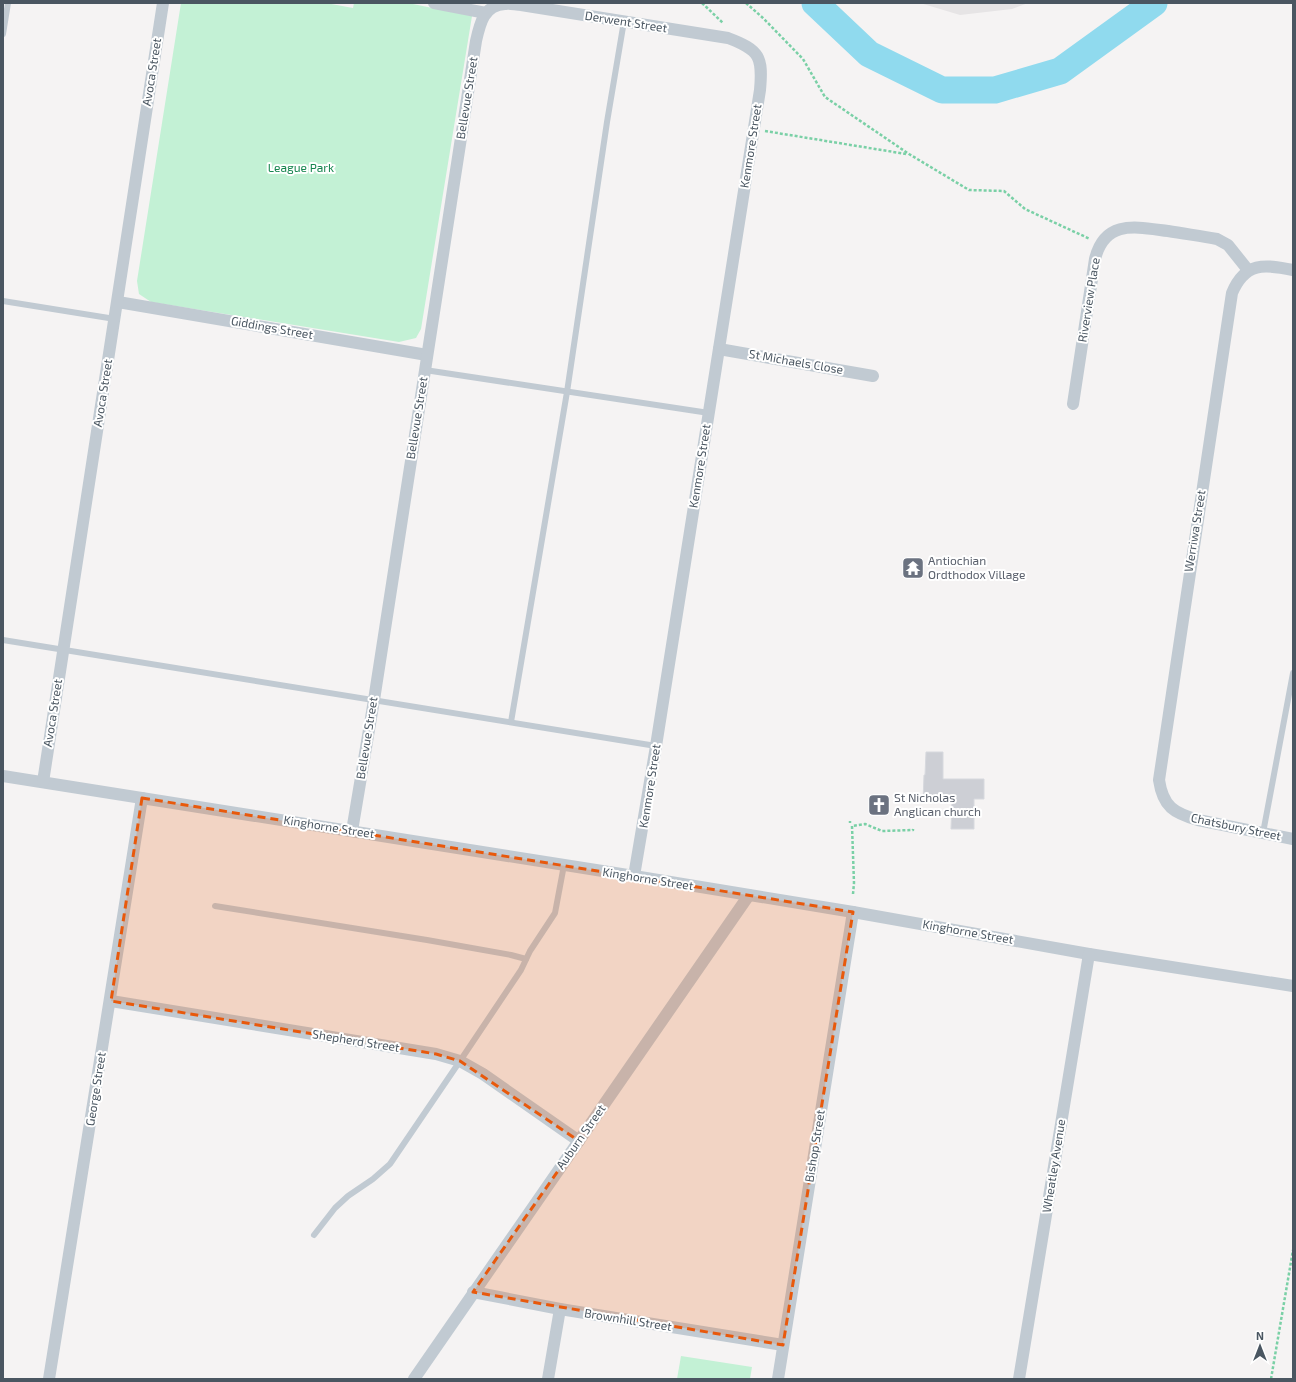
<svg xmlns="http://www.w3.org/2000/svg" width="1296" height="1382" viewBox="0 0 1296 1382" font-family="'Exo 2',sans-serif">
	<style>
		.education { fill: #e6e4e5 }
		.green { fill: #c3f1d5 }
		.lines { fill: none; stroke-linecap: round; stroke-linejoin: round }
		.river { stroke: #90daee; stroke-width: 27 }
		.building { fill: #cdcfd5; stroke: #d7d9de }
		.path { stroke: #7ad0a6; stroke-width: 2.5; stroke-dasharray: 3 2; stroke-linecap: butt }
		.lane { stroke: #c1cad2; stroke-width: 6 }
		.street { stroke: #c1cad2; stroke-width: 12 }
		.marked { fill: #e8590c; fill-opacity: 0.2; stroke: #e8590c; stroke-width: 3; stroke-dasharray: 8 5; stroke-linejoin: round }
		.labels { text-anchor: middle; stroke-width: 4; stroke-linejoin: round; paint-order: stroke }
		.street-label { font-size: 12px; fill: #4a5661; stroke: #fff }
		.park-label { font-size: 12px; fill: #17864f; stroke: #fff }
		.worship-label { font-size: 12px; fill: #5b616d; stroke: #fff; text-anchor: start }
	</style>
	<rect width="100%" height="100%" fill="#f5f3f3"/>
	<path class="education" d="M 920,3 L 1028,3 L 1012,9 L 960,15 Z"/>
	<g class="green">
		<path d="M 181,3 L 326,3 L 353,8 L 354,3 L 408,3 L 472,16 L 421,329 L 416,338 L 399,342 L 151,302 L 139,294 L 137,281 Z"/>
		<path d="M 681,1356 L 752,1367 L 750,1379 L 677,1379 Z"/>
	</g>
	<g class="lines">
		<path class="river" d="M 815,3 L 869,54 L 942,90 L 995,90 L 1060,71 L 1154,3"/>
	</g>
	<path class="building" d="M 926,752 L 943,752 L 943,779 L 984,779 L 984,799 L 974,799 L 974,829 L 951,829 L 952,802 L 923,802 L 924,775 L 925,775 Z"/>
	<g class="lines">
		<g class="path">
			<path d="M 702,3 L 723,23"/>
			<path d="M 746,3 L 763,18 L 803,59 L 825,97 L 909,154 L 969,190 L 1004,191 L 1025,209 L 1090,239"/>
			<path d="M 765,131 L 906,154"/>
			<path d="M 850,821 L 850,823"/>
			<path d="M 853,894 L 854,883 L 852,826 L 865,824 L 882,831 L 913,830 L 913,829"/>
			<path d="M 1271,1379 L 1293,1250"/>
		</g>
		<g class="lane">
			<path d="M 3,34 L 8,3"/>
			<path d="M 3,301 L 115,319"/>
			<path d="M 425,370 L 709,413"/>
			<path d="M 3,640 L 656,746"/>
			<path d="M 511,722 L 567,392 L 607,122 L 624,21"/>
			<path d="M 1263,833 L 1293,673"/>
			<path d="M 215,906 L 427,940 L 511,955 L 526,959"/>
			<path d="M 314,1235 L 335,1208 L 348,1196 L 373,1179 L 390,1164 L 460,1061 L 521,970 L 530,951 L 555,913 L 564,865"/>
		</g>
		<g class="street">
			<path d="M 434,3 L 486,13"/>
			<path d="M 1293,270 C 1264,264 1245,262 1232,293 L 1159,780 C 1163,807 1174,813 1198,820 L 1293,839"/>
			<path d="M 118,302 L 427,355"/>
			<path d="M 719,349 L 873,376"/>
			<path d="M 1073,404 L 1095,259 C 1105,219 1136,227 1168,231 C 1185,234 1201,236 1217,239 L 1228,245 L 1248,270"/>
			<path d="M 3,776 L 634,876 L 853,912 L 1089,954 L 1293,986"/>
			<path d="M 43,782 L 163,3"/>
			<path d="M 352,831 L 374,700 L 476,41 C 480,23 484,5 505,4 C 510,3 516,5 521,5 L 728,38 C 760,50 763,57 760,90 L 656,746 L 634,876"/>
			<path d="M 111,1001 L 436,1054 L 460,1061 L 483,1074 L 579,1141"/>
			<path d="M 473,1292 L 560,1309 L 783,1345"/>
			<path d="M 49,1379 L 142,798"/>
			<path d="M 414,1379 L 749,895"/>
			<path d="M 548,1379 L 560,1309"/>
			<path d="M 778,1379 L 853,912"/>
			<path d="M 1019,1379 L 1089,954"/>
		</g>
	</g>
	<path class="marked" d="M 142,798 L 853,912 L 783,1345 L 473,1292 L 579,1141 L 460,1061 L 436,1054 L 111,1001 Z"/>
	<defs>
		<g id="temple-square" transform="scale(1.15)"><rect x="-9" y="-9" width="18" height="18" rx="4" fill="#6b7280" stroke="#fff"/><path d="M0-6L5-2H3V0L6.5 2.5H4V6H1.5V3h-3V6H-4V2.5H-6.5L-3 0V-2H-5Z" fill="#fff"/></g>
		<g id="church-square" transform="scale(1.15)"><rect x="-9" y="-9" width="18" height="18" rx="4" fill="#6b7280" stroke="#fff"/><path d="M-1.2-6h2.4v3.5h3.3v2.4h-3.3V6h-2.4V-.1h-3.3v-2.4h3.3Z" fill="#fff"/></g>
	</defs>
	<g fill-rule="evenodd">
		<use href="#temple-square" x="913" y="568"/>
		<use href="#church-square" x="879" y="805"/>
	</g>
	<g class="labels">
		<g class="street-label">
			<text transform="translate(626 22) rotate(9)" y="4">Derwent Street</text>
			<text transform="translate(152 72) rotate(-81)" y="4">Avoca Street</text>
			<text transform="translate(467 98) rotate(-81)" y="4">Bellevue Street</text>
			<text transform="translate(751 146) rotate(-81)" y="4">Kenmore Street</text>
			<text transform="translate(1089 300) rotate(-81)" y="4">Riverview Place</text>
			<text transform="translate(272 328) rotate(10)" y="4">Giddings Street</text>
			<text transform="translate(796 362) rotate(10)" y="4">St Michaels Close</text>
			<text transform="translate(103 393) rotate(-81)" y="4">Avoca Street</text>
			<text transform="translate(417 418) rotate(-81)" y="4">Bellevue Street</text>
			<text transform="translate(700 466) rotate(-81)" y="4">Kenmore Street</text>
			<text transform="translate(1195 531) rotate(-81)" y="4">Werriwa Street</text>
			<text transform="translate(53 713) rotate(-81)" y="4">Avoca Street</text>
			<text transform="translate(367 738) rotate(-81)" y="4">Bellevue Street</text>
			<text transform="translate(650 786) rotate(-81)" y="4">Kenmore Street</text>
			<text transform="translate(329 827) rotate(9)" y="4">Kinghorne Street</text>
			<text transform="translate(1236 827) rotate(12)" y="4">Chatsbury Street</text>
			<text transform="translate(648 879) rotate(9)" y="4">Kinghorne Street</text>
			<text transform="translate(968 932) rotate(10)" y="4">Kinghorne Street</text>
			<text transform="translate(356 1041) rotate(9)" y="4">Shepherd Street</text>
			<text transform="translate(96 1089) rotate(-81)" y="4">George Street</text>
			<text transform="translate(581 1137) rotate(-55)" y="4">Auburn Street</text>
			<text transform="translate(815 1146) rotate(-81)" y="4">Bishop Street</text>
			<text transform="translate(1054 1166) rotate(-81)" y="4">Wheatley Avenue</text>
			<text transform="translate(628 1320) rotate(9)" y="4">Brownhill Street</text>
		</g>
		<g class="park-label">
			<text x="301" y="172">League Park</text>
		</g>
		<g class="worship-label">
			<text x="928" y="565">Antiochian<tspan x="928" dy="14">Ordthodox Village</tspan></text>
			<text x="894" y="802">St Nicholas<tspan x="894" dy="14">Anglican church</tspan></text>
		</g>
	</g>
	<rect width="1296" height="1382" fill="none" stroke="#4a5661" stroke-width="8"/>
	<g transform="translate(1260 1346)" stroke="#ffffff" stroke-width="3" paint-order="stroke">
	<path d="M0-3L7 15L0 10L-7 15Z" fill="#4a5661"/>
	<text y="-6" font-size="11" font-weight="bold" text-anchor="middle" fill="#4a5661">N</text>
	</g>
</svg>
